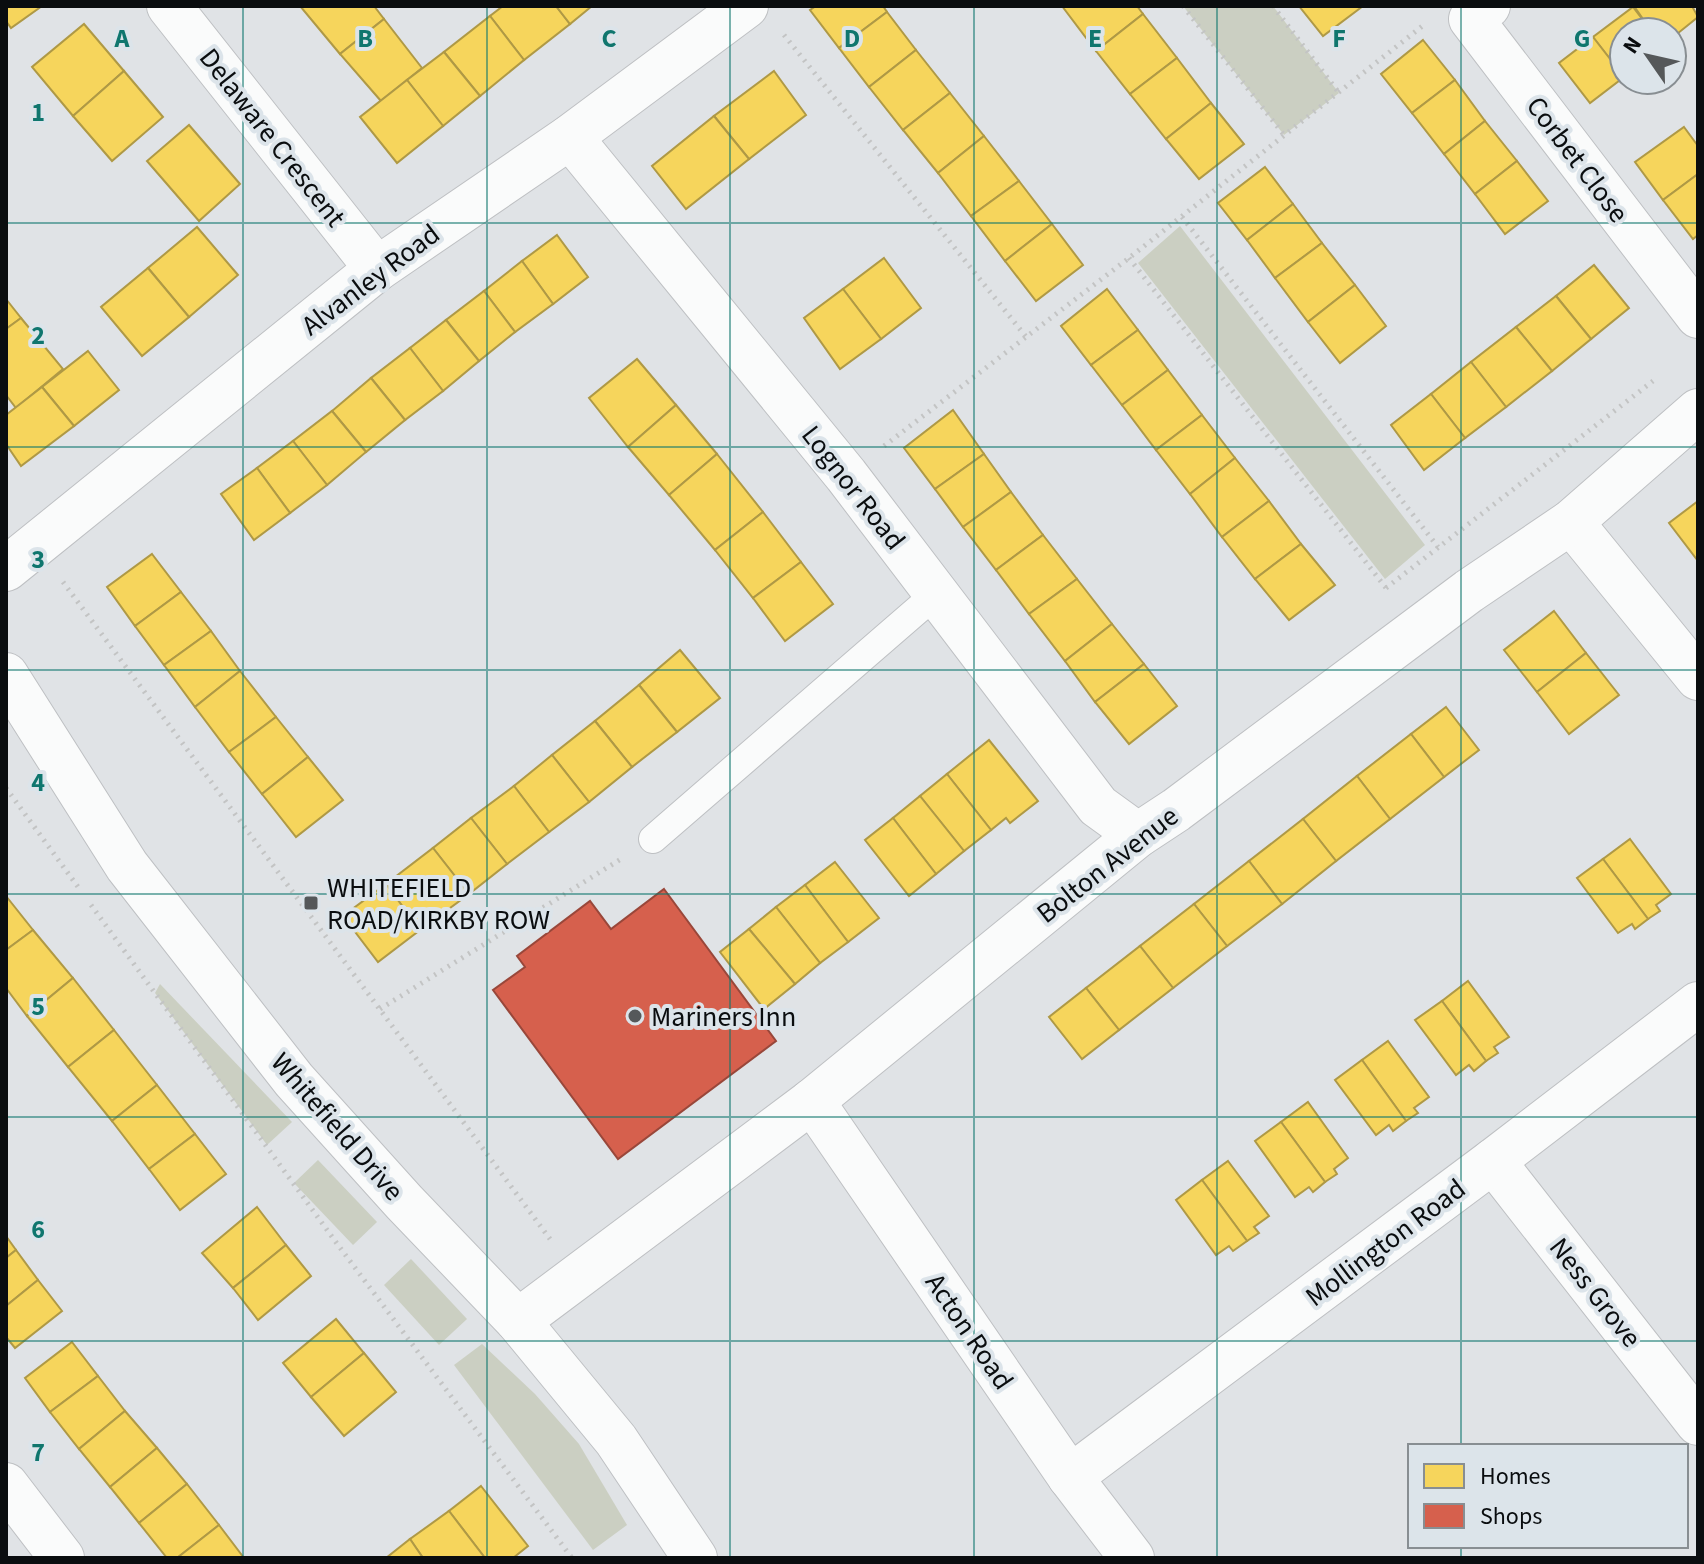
<svg xmlns="http://www.w3.org/2000/svg" width="1704" height="1564" viewBox="0 0 1704 1564" font-family="'Source Sans 3',sans-serif">
	<style>
		.green { fill: #cbcfc2 }
		.homes { fill: #f6d55c; stroke: #af9945; stroke-width: 2 }
		.shops { fill: #d6604d; stroke: #99473a; stroke-width: 2 }
		.lines { fill: none; stroke-linecap: round; stroke-linejoin: round }
		.lane-casing { stroke: #bec0c3; stroke-width: 30 }
		.street-casing { stroke: #bec0c3; stroke-width: 46 }
		.secondary-casing { stroke: #bec0c3; stroke-width: 46 }
		.path { stroke: #c3c4c4; stroke-width: 5; stroke-dasharray: 2 6; stroke-linecap: butt }
		.lane { stroke: #fafbfb; stroke-width: 28 }
		.street { stroke: #fafbfb; stroke-width: 44 }
		.secondary { stroke: #fafbfb; stroke-width: 44 }
		.grid { fill: none; stroke: #0f766e; stroke-width: 2; stroke-opacity: 0.55 }
		.poi-dot { fill: #55585a; stroke: #dce4ea; stroke-width: 3 }
		.labels { text-anchor: middle; stroke-width: 8; stroke-linejoin: round; paint-order: stroke }
		.street-label { font-size: 28px; fill: #0a0d0f; stroke: #dce4ea }
		.poi-label { font-size: 28px; fill: #0a0d0f; stroke: #dce4ea; text-anchor: start }
		.grid-label { font-size: 26px; text-anchor: middle; font-weight: bold; fill: #0f766e; stroke: #dce4ea; stroke-width: 8; stroke-linejoin: round; paint-order: stroke }
	</style>
	<rect width="100%" height="100%" fill="#e0e3e6"/>
	<g class="green">
		<path d="M 1183,6 L 1273,6 L 1339,93 L 1284,135 Z"/>
		<path d="M 1180,226 L 1425,545 L 1385,579 L 1138,263 Z"/>
		<path d="M 160,984 L 292,1122 L 267,1145 L 155,993 Z"/>
		<path d="M 318,1160 L 377,1222 L 353,1245 L 294,1183 Z"/>
		<path d="M 411,1259 L 467,1319 L 439,1345 L 384,1285 Z"/>
		<path d="M 482,1344 L 535,1394 L 579,1444 L 627,1525 L 593,1550 L 454,1365 Z"/>
	</g>
	<g class="homes">
		<path d="M 6,6 L 42,6 L 11,28 L 6,21 Z"/>
		<path d="M 300,6 L 374,6 L 384,19 L 340,54 Z"/>
		<path d="M 503,6 L 556,6 L 570,24 L 524,60 L 490,16 Z"/>
		<path d="M 556,6 L 592,6 L 570,24 Z"/>
		<path d="M 816,6 L 883,6 L 887,12 L 839,48 L 810,10 Z"/>
		<path d="M 1062,6 L 1137,6 L 1143,14 L 1096,51 Z"/>
		<path d="M 1299,6 L 1363,6 L 1323,36 Z"/>
		<path d="M 1634,6 L 1692,6 L 1698,17 L 1672,38 L 1672,32 L 1652,32 Z"/>
		<path d="M 1633,7 L 1652,32 L 1624,32 L 1624,77 L 1593,37 Z"/>
		<path d="M 887,12 L 916,50 L 869,87 L 839,48 Z"/>
		<path d="M 1143,14 L 1177,58 L 1130,94 L 1096,51 Z"/>
		<path d="M 490,16 L 524,60 L 480,96 L 444,52 Z"/>
		<path d="M 384,19 L 422,68 L 381,101 L 340,54 Z"/>
		<path d="M 84,24 L 124,71 L 73,116 L 32,67 Z"/>
		<path d="M 1593,37 L 1624,77 L 1590,103 L 1559,63 Z"/>
		<path d="M 1423,40 L 1455,80 L 1412,113 L 1381,74 Z"/>
		<path d="M 916,50 L 950,93 L 903,130 L 869,87 Z"/>
		<path d="M 444,52 L 480,96 L 443,126 L 407,80 Z"/>
		<path d="M 1177,58 L 1211,103 L 1166,139 L 1130,94 Z"/>
		<path d="M 124,71 L 163,117 L 112,161 L 73,116 Z"/>
		<path d="M 774,71 L 806,115 L 749,159 L 714,116 Z"/>
		<path d="M 407,80 L 443,126 L 397,163 L 360,117 Z"/>
		<path d="M 1455,80 L 1485,121 L 1444,154 L 1412,113 Z"/>
		<path d="M 950,93 L 984,136 L 938,173 L 903,130 Z"/>
		<path d="M 1211,103 L 1244,144 L 1199,179 L 1166,139 Z"/>
		<path d="M 714,116 L 749,159 L 686,209 L 652,166 Z"/>
		<path d="M 1485,121 L 1517,161 L 1475,194 L 1444,154 Z"/>
		<path d="M 189,125 L 240,184 L 199,221 L 147,161 Z"/>
		<path d="M 1684,127 L 1698,146 L 1698,174 L 1663,200 L 1635,162 Z"/>
		<path d="M 984,136 L 1019,181 L 971,216 L 938,173 Z"/>
		<path d="M 1517,161 L 1548,201 L 1505,234 L 1475,194 Z"/>
		<path d="M 1265,167 L 1293,204 L 1247,240 L 1218,203 Z"/>
		<path d="M 1698,174 L 1698,235 L 1693,239 L 1663,200 Z"/>
		<path d="M 1019,181 L 1052,224 L 1005,261 L 971,216 Z"/>
		<path d="M 1293,204 L 1322,243 L 1275,278 L 1247,240 Z"/>
		<path d="M 1052,224 L 1083,265 L 1036,301 L 1005,261 Z"/>
		<path d="M 197,227 L 238,275 L 189,317 L 148,268 Z"/>
		<path d="M 557,235 L 588,277 L 553,304 L 522,261 Z"/>
		<path d="M 1322,243 L 1355,285 L 1308,322 L 1275,278 Z"/>
		<path d="M 884,258 L 921,308 L 881,339 L 843,289 Z"/>
		<path d="M 522,261 L 553,304 L 515,332 L 484,291 Z"/>
		<path d="M 1594,265 L 1629,308 L 1591,339 L 1556,296 Z"/>
		<path d="M 148,268 L 189,317 L 142,356 L 101,307 Z"/>
		<path d="M 1355,285 L 1386,326 L 1340,363 L 1308,322 Z"/>
		<path d="M 843,289 L 881,339 L 840,369 L 804,318 Z"/>
		<path d="M 1107,289 L 1138,330 L 1091,365 L 1061,326 Z"/>
		<path d="M 484,291 L 515,332 L 479,361 L 446,320 Z"/>
		<path d="M 1556,296 L 1591,339 L 1552,371 L 1516,327 Z"/>
		<path d="M 6,299 L 21,318 L 6,329 Z"/>
		<path d="M 21,318 L 63,369 L 16,408 L 6,395 L 6,329 Z"/>
		<path d="M 446,320 L 479,361 L 443,391 L 410,348 Z"/>
		<path d="M 1516,327 L 1552,371 L 1506,407 L 1471,362 Z"/>
		<path d="M 1138,330 L 1168,370 L 1122,405 L 1091,365 Z"/>
		<path d="M 410,348 L 443,391 L 405,420 L 371,378 Z"/>
		<path d="M 88,351 L 119,390 L 74,426 L 42,387 Z"/>
		<path d="M 637,359 L 676,405 L 628,447 L 589,398 Z"/>
		<path d="M 1471,362 L 1506,407 L 1465,438 L 1431,394 Z"/>
		<path d="M 1168,370 L 1202,415 L 1156,450 L 1122,405 Z"/>
		<path d="M 371,378 L 405,420 L 366,452 L 332,411 Z"/>
		<path d="M 42,387 L 74,426 L 21,466 L 6,444 L 6,415 Z"/>
		<path d="M 1431,394 L 1465,438 L 1424,470 L 1391,425 Z"/>
		<path d="M 676,405 L 717,454 L 669,495 L 628,447 Z"/>
		<path d="M 953,410 L 984,454 L 935,489 L 904,448 Z"/>
		<path d="M 332,411 L 366,452 L 327,485 L 293,441 Z"/>
		<path d="M 1202,415 L 1235,458 L 1190,494 L 1156,450 Z"/>
		<path d="M 293,441 L 327,485 L 290,513 L 257,468 Z"/>
		<path d="M 717,454 L 763,512 L 715,550 L 669,495 Z"/>
		<path d="M 984,454 L 1011,492 L 963,527 L 935,489 Z"/>
		<path d="M 1235,458 L 1269,501 L 1222,537 L 1190,494 Z"/>
		<path d="M 257,468 L 290,513 L 254,540 L 221,494 Z"/>
		<path d="M 1011,492 L 1043,535 L 996,570 L 963,527 Z"/>
		<path d="M 1269,501 L 1301,544 L 1255,579 L 1222,537 Z"/>
		<path d="M 1698,501 L 1698,561 L 1669,523 Z"/>
		<path d="M 763,512 L 801,562 L 753,598 L 715,550 Z"/>
		<path d="M 1043,535 L 1077,579 L 1029,614 L 996,570 Z"/>
		<path d="M 1301,544 L 1335,585 L 1289,620 L 1255,579 Z"/>
		<path d="M 152,554 L 181,592 L 135,626 L 107,587 Z"/>
		<path d="M 801,562 L 833,604 L 785,641 L 753,598 Z"/>
		<path d="M 1077,579 L 1112,624 L 1065,661 L 1029,614 Z"/>
		<path d="M 181,592 L 211,631 L 164,665 L 135,626 Z"/>
		<path d="M 1554,611 L 1586,653 L 1537,692 L 1504,650 Z"/>
		<path d="M 1112,624 L 1144,664 L 1095,702 L 1065,661 Z"/>
		<path d="M 211,631 L 240,671 L 195,707 L 164,665 Z"/>
		<path d="M 680,650 L 720,698 L 677,732 L 639,685 Z"/>
		<path d="M 1586,653 L 1619,695 L 1569,734 L 1537,692 Z"/>
		<path d="M 1144,664 L 1177,706 L 1129,744 L 1095,702 Z"/>
		<path d="M 240,671 L 276,717 L 229,752 L 195,707 Z"/>
		<path d="M 639,685 L 677,732 L 632,767 L 595,721 Z"/>
		<path d="M 1446,707 L 1479,750 L 1444,777 L 1411,734 Z"/>
		<path d="M 276,717 L 308,757 L 262,794 L 229,752 Z"/>
		<path d="M 595,721 L 632,767 L 589,802 L 552,755 Z"/>
		<path d="M 1411,734 L 1444,777 L 1390,819 L 1357,776 Z"/>
		<path d="M 989,740 L 1038,801 L 1010,823 L 1006,818 L 991,830 L 947,774 Z"/>
		<path d="M 552,755 L 589,802 L 549,832 L 514,786 Z"/>
		<path d="M 308,757 L 343,800 L 296,837 L 262,794 Z"/>
		<path d="M 947,774 L 991,830 L 964,851 L 920,796 Z"/>
		<path d="M 1357,776 L 1390,819 L 1336,861 L 1303,819 Z"/>
		<path d="M 514,786 L 549,832 L 507,864 L 471,818 Z"/>
		<path d="M 920,796 L 964,851 L 936,874 L 893,818 Z"/>
		<path d="M 471,818 L 507,864 L 469,894 L 433,848 Z"/>
		<path d="M 893,818 L 936,874 L 909,896 L 865,840 Z"/>
		<path d="M 1303,819 L 1336,861 L 1282,904 L 1249,861 Z"/>
		<path d="M 1630,839 L 1671,894 L 1656,905 L 1660,911 L 1648,919 L 1603,859 Z"/>
		<path d="M 433,848 L 469,894 L 420,930 L 386,884 Z"/>
		<path d="M 1603,859 L 1648,919 L 1635,929 L 1632,924 L 1618,933 L 1577,878 Z"/>
		<path d="M 1249,861 L 1282,904 L 1227,946 L 1194,904 Z"/>
		<path d="M 835,862 L 879,918 L 848,942 L 805,885 Z"/>
		<path d="M 386,884 L 420,930 L 378,962 L 343,916 Z"/>
		<path d="M 805,885 L 848,942 L 820,963 L 776,907 Z"/>
		<path d="M 6,896 L 33,930 L 6,950 Z"/>
		<path d="M 1194,904 L 1227,946 L 1173,988 L 1140,946 Z"/>
		<path d="M 776,907 L 820,963 L 795,984 L 749,929 Z"/>
		<path d="M 749,929 L 795,984 L 764,1009 L 720,952 Z"/>
		<path d="M 33,930 L 73,978 L 27,1016 L 6,988 L 6,950 Z"/>
		<path d="M 1140,946 L 1173,988 L 1119,1030 L 1086,988 Z"/>
		<path d="M 73,978 L 114,1030 L 68,1067 L 27,1016 Z"/>
		<path d="M 1468,981 L 1509,1037 L 1494,1047 L 1498,1053 L 1486,1061 L 1442,1001 Z"/>
		<path d="M 1086,988 L 1119,1030 L 1082,1059 L 1049,1017 Z"/>
		<path d="M 1442,1001 L 1486,1061 L 1474,1071 L 1469,1065 L 1456,1075 L 1415,1020 Z"/>
		<path d="M 114,1030 L 157,1085 L 112,1121 L 68,1067 Z"/>
		<path d="M 1388,1041 L 1429,1097 L 1414,1108 L 1418,1113 L 1406,1121 L 1362,1060 Z"/>
		<path d="M 1362,1060 L 1406,1121 L 1393,1131 L 1389,1125 L 1376,1135 L 1335,1080 Z"/>
		<path d="M 157,1085 L 195,1134 L 149,1169 L 112,1121 Z"/>
		<path d="M 1308,1102 L 1348,1158 L 1334,1169 L 1337,1174 L 1325,1182 L 1281,1122 Z"/>
		<path d="M 1281,1122 L 1325,1182 L 1313,1192 L 1309,1187 L 1295,1197 L 1255,1141 Z"/>
		<path d="M 195,1134 L 226,1174 L 180,1210 L 149,1169 Z"/>
		<path d="M 1228,1161 L 1269,1216 L 1254,1227 L 1259,1233 L 1247,1241 L 1202,1180 Z"/>
		<path d="M 1202,1180 L 1247,1241 L 1233,1251 L 1229,1246 L 1216,1255 L 1176,1200 Z"/>
		<path d="M 257,1207 L 286,1245 L 233,1288 L 202,1253 Z"/>
		<path d="M 6,1236 L 16,1250 L 6,1258 Z"/>
		<path d="M 286,1245 L 311,1276 L 258,1320 L 233,1288 Z"/>
		<path d="M 16,1250 L 38,1280 L 6,1306 L 6,1258 Z"/>
		<path d="M 38,1280 L 62,1311 L 15,1348 L 6,1337 L 6,1306 Z"/>
		<path d="M 336,1319 L 364,1353 L 311,1397 L 283,1363 Z"/>
		<path d="M 72,1342 L 98,1376 L 50,1412 L 25,1378 Z"/>
		<path d="M 364,1353 L 396,1392 L 344,1436 L 311,1397 Z"/>
		<path d="M 98,1376 L 125,1411 L 79,1449 L 50,1412 Z"/>
		<path d="M 125,1411 L 157,1448 L 110,1487 L 79,1449 Z"/>
		<path d="M 157,1448 L 187,1484 L 139,1523 L 110,1487 Z"/>
		<path d="M 187,1484 L 219,1525 L 177,1558 L 167,1558 L 139,1523 Z"/>
		<path d="M 481,1486 L 528,1546 L 513,1558 L 485,1558 L 449,1511 Z"/>
		<path d="M 449,1511 L 485,1558 L 423,1558 L 410,1539 Z"/>
		<path d="M 219,1525 L 244,1558 L 177,1558 Z"/>
		<path d="M 410,1539 L 423,1558 L 386,1558 Z"/>
	</g>
	<path class="shops" d="M 664,889 L 776,1041 L 618,1159 L 493,990 L 525,967 L 517,956 L 590,901 L 611,929 Z"/>
	<g class="lines">
		<g class="lane-casing">
			<path id="lane" d="M 653,839 L 937,593"/>
		</g>
		<g class="street-casing">
			<g id="street">
				<path d="M 169,6 L 377,269"/>
				<path d="M 1488,6 L 1471,19 L 1698,316"/>
				<path d="M 570,137 L 846,475 L 1098,806 L 1138,835"/>
				<path d="M 1571,522 L 1698,678"/>
				<path d="M 6,569 L 377,269 L 570,137 L 746,6"/>
				<path d="M 812,1101 L 1070,1477 L 1132,1558"/>
				<path d="M 1493,1161 L 1698,1423"/>
				<path d="M 518,1321 L 812,1101 L 1138,835 L 1176,810 L 1469,591 L 1571,522 L 1698,411"/>
				<path d="M 1070,1477 L 1493,1161 L 1698,1004"/>
				<path d="M 6,1485 L 62,1558"/>
			</g>
		</g>
		<g class="secondary-casing">
			<path id="secondary" d="M 6,675 L 127,866 L 294,1080 L 404,1202 L 518,1321 L 616,1440 L 695,1558"/>
		</g>
		<g class="path">
			<path d="M 1183,6 L 1284,135"/>
			<path d="M 1273,6 L 1339,93"/>
			<path d="M 784,35 L 1027,338"/>
			<path d="M 1182,217 L 1438,547"/>
			<path d="M 1129,258 L 1386,588"/>
			<path d="M 884,446 L 1129,258 L 1425,24"/>
			<path d="M 63,582 L 550,1239"/>
			<path d="M 1386,588 L 1653,381"/>
			<path d="M 6,788 L 81,891"/>
			<path d="M 91,905 L 338,1245 L 572,1558"/>
			<path d="M 380,1009 L 621,859"/>
		</g>
		<use href="#lane" class="lane"/>
		<use href="#street" class="street"/>
		<use href="#secondary" class="secondary"/>
	</g>
	<path class="grid" d="M 243,6 L 243,1558M 487,6 L 487,1558M 730,6 L 730,1558M 974,6 L 974,1558M 1217,6 L 1217,1558M 1461,6 L 1461,1446M 6,223 L 1698,223M 6,447 L 1698,447M 6,670 L 1698,670M 6,894 L 1698,894M 6,1117 L 1698,1117M 6,1341 L 1698,1341M 1461,1546 L 1461,1558"/>
	<g class="poi-dot">
		<rect x="303" y="895" width="16" height="16" rx="4"/>
		<circle cx="635" cy="1016" r="8"/>
	</g>
	<g class="labels">
		<g class="street-label">
			<text transform="translate(273 137) rotate(52)" y="10">Delaware Crescent</text>
			<text transform="translate(1578 159) rotate(53)" y="10">Corbet Close</text>
			<text transform="translate(370 279) rotate(-37)" y="10">Alvanley Road</text>
			<text transform="translate(854 487) rotate(52)" y="10">Lognor Road</text>
			<text transform="translate(1107 864) rotate(-38)" y="10">Bolton Avenue</text>
			<text transform="translate(338 1126) rotate(49)" y="10">Whitefield Drive</text>
			<text transform="translate(1385 1242) rotate(-37)" y="10">Mollington Road</text>
			<text transform="translate(1596 1292) rotate(52)" y="10">Ness Grove</text>
			<text transform="translate(970 1331) rotate(56)" y="10">Acton Road</text>
		</g>
		<g class="poi-label">
			<text x="327" y="897">WHITEFIELD<tspan x="327" dy="32">ROAD/KIRKBY ROW</tspan></text>
			<text x="651" y="1026">Mariners Inn</text>
		</g>
	</g>
	<g class="grid-label">
		<text x="122" y="47">A</text>
		<text x="365" y="47">B</text>
		<text x="609" y="47">C</text>
		<text x="852" y="47">D</text>
		<text x="1095" y="47">E</text>
		<text x="1339" y="47">F</text>
		<text x="1582" y="47">G</text>
		<text x="38" y="121">1</text>
		<text x="38" y="344">2</text>
		<text x="38" y="568">3</text>
		<text x="38" y="791">4</text>
		<text x="38" y="1015">5</text>
		<text x="38" y="1238">6</text>
		<text x="38" y="1461">7</text>
	</g>
	<rect width="1704" height="1564" fill="none" stroke="#0a0d0f" stroke-width="16"/>
	<rect x="1408" y="1444" width="280" height="104" fill="#dce4ea" stroke="#888e92" stroke-width="2"/>
	<rect x="1424" y="1464" width="40" height="24" fill="#f6d55c" stroke="#888e92" stroke-width="2"/>
	<text x="1480" y="1484" font-size="24" fill="#0a0d0f">Homes</text>
	<rect x="1424" y="1504" width="40" height="24" fill="#d6604d" stroke="#888e92" stroke-width="2"/>
	<text x="1480" y="1524" font-size="24" fill="#0a0d0f">Shops</text>
	<g transform="translate(1648 56) rotate(304)"><circle r="38" fill="#dce4ea" stroke="#888e92" stroke-width="2"/>
	<path d="M0-6L14 30L0 20L-14 30Z" fill="#55585a"/>
	<text y="-12" font-size="22" font-weight="bold" text-anchor="middle" fill="#0a0d0f">N</text>
	</g>
</svg>
